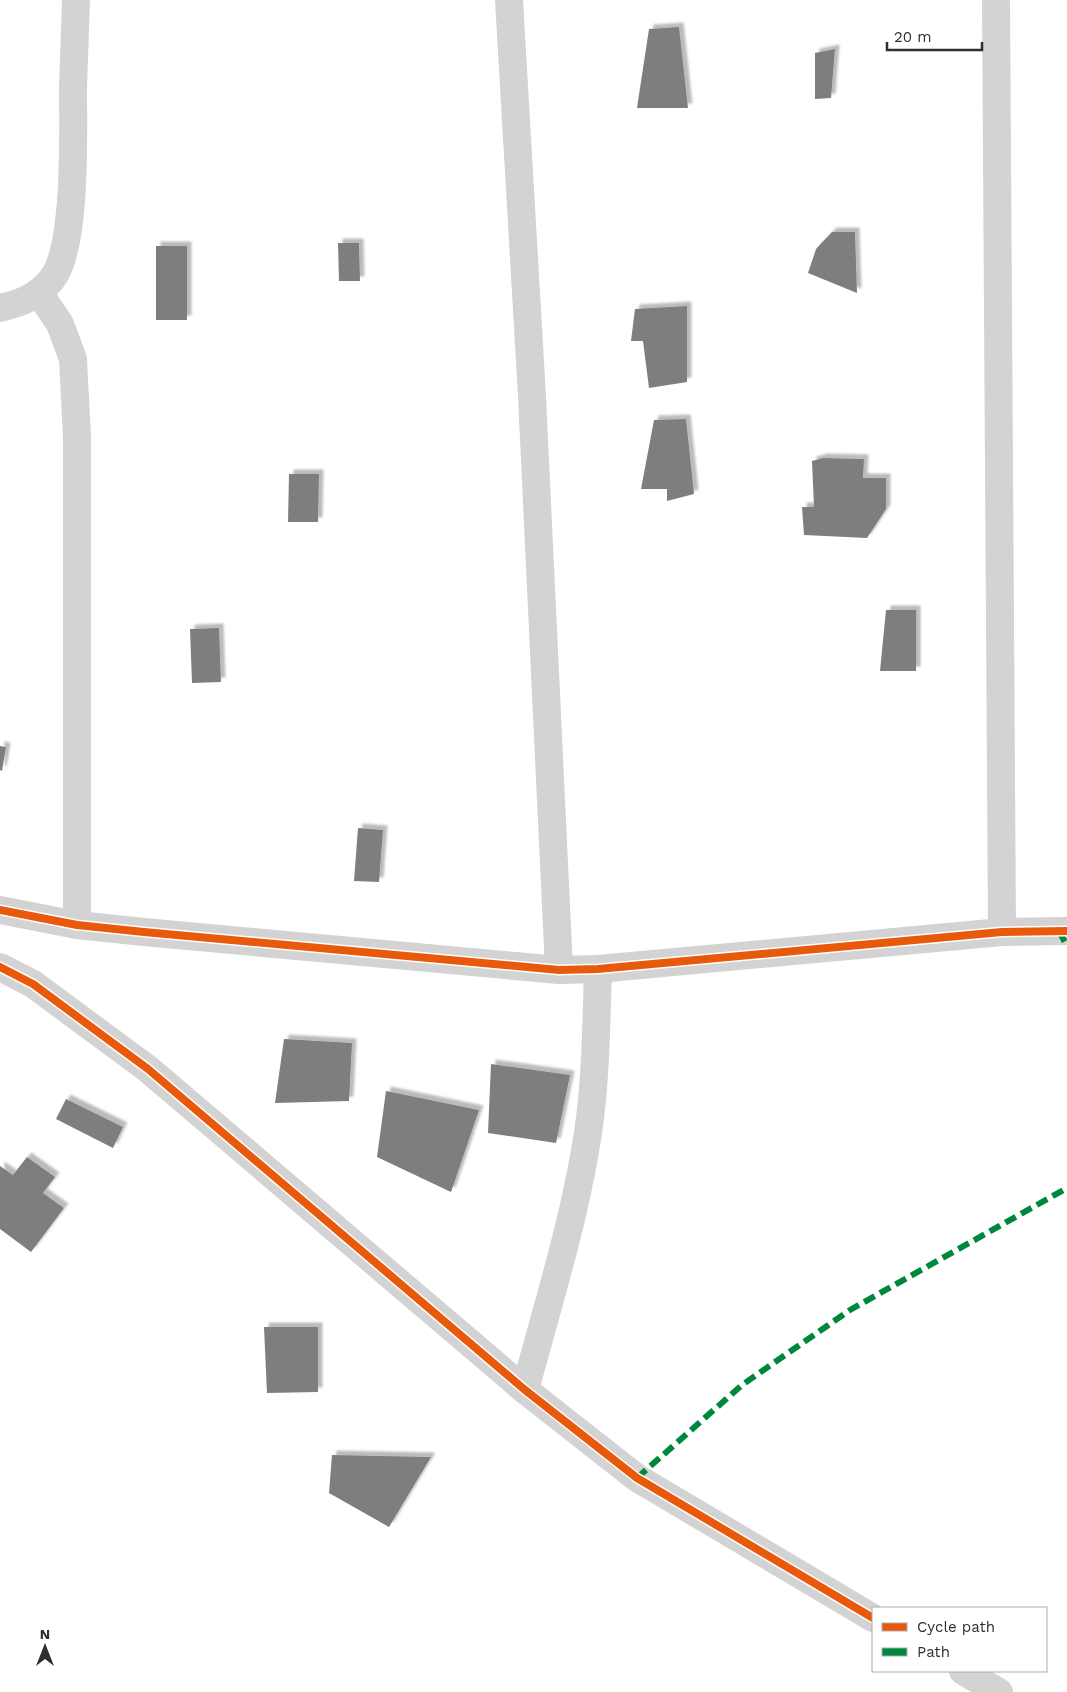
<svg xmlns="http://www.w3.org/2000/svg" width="1067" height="1692" viewBox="0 0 1067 1692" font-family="'Work Sans',sans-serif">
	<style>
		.building { fill: #7e7e7e; filter: url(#shadow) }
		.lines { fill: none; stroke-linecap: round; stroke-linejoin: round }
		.street { stroke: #d3d3d3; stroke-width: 28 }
		.quiet { stroke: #00873e; stroke-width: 6; stroke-dasharray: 12 6; stroke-linecap: butt }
		.cycleway-casing { stroke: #fff; stroke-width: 11 }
		.cycleway { stroke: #e8590c; stroke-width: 8 }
	</style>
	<defs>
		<filter id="shadow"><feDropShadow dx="4.5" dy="-4.5" stdDeviation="1" flood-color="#0004"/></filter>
	</defs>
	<rect width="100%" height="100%" fill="#fff"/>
	<g class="building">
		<path d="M 679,27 L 688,108 L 637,108 L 649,29 Z"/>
		<path d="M 835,49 L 831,98 L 815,99 L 815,53 Z"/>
		<path d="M 832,232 L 855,232 L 857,293 L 808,273 L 816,249 Z"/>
		<path d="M 338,243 L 359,243 L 360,281 L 339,281 Z"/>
		<rect x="156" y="246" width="31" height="74"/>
		<path d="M 687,306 L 687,382 L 649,388 L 643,341 L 631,341 L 635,309 Z"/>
		<path d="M 686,419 L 694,494 L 667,501 L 667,489 L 641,489 L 654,420 Z"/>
		<path d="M 823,458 L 864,459 L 863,478 L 886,478 L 886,509 L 867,538 L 804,535 L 802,507 L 814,507 L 812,461 Z"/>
		<path d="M 289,474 L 319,474 L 318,522 L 288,522 Z"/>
		<path d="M 886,610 L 916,610 L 916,671 L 880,671 Z"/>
		<path d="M 219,628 L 221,682 L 192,683 L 190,629 Z"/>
		<path d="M 0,746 L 6,747 L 2,771 L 0,770 Z"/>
		<path d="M 358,828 L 383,830 L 379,882 L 354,881 Z"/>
		<path d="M 284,1039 L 352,1043 L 349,1101 L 275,1103 Z"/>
		<path d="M 491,1064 L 570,1075 L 556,1143 L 488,1133 Z"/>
		<path d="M 386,1091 L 479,1110 L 451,1192 L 377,1157 Z"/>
		<path d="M 66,1099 L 123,1127 L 113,1148 L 56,1119 Z"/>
		<path d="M 27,1157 L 55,1177 L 43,1193 L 64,1208 L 31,1252 L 0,1229 L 0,1166 L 13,1175 Z"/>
		<path d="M 264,1327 L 318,1327 L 318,1392 L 267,1393 Z"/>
		<path d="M 332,1455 L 431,1457 L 389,1527 L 329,1493 Z"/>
	</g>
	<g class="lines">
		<g class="street">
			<path d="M 509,0 L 532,396 L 559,970"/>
			<path d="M 996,0 L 1002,932"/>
			<path d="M 39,293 L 60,324 L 73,359 L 77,438 L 77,925"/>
			<path d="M 0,308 C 21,303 38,297 52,279 C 77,248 73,130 73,88 C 74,59 75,29 76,0"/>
			<path d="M 0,910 L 77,925 L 144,932 L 559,970 L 598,969 L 1002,932 L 1067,931"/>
			<path d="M 0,967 L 33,984 L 148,1069 L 525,1390 L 637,1478 L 873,1618"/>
			<path d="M 525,1390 C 546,1311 571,1232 585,1151 C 596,1091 596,1030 598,969"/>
			<path d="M 963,1671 L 999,1692"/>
		</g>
		<g class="quiet">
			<path d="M 1059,931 L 1067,946"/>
			<path d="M 637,1478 L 742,1385 L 850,1310 L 1067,1188"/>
		</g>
		<g class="cycleway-casing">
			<g id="cycleway">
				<path d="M 0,910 L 77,925 L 144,932 L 559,970 L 598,969 L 1002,932 L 1067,931"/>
				<path d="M 0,967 L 33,984 L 148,1069 L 525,1390 L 637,1478 L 873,1618"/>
			</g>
		</g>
		<use href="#cycleway" class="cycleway"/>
	</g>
	<rect x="872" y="1607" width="175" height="65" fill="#ffffff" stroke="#ababab"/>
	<rect x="882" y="1623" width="25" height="8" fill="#e8590c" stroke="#ababab"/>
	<text x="917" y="1632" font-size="15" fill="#2e2e2e">Cycle path</text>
	<rect x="882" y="1648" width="25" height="8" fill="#00873e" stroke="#ababab"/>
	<text x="917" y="1657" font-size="15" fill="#2e2e2e">Path</text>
	<g transform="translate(45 1647)" stroke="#ffffff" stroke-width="4" paint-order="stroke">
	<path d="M0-4L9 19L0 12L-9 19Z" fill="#2e2e2e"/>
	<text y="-8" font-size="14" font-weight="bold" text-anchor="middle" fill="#2e2e2e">N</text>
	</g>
	<path d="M887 42v8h95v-8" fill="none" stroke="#2e2e2e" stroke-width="2.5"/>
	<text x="894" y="42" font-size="15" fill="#2e2e2e" stroke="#ffffff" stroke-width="4" paint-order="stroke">20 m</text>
</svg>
